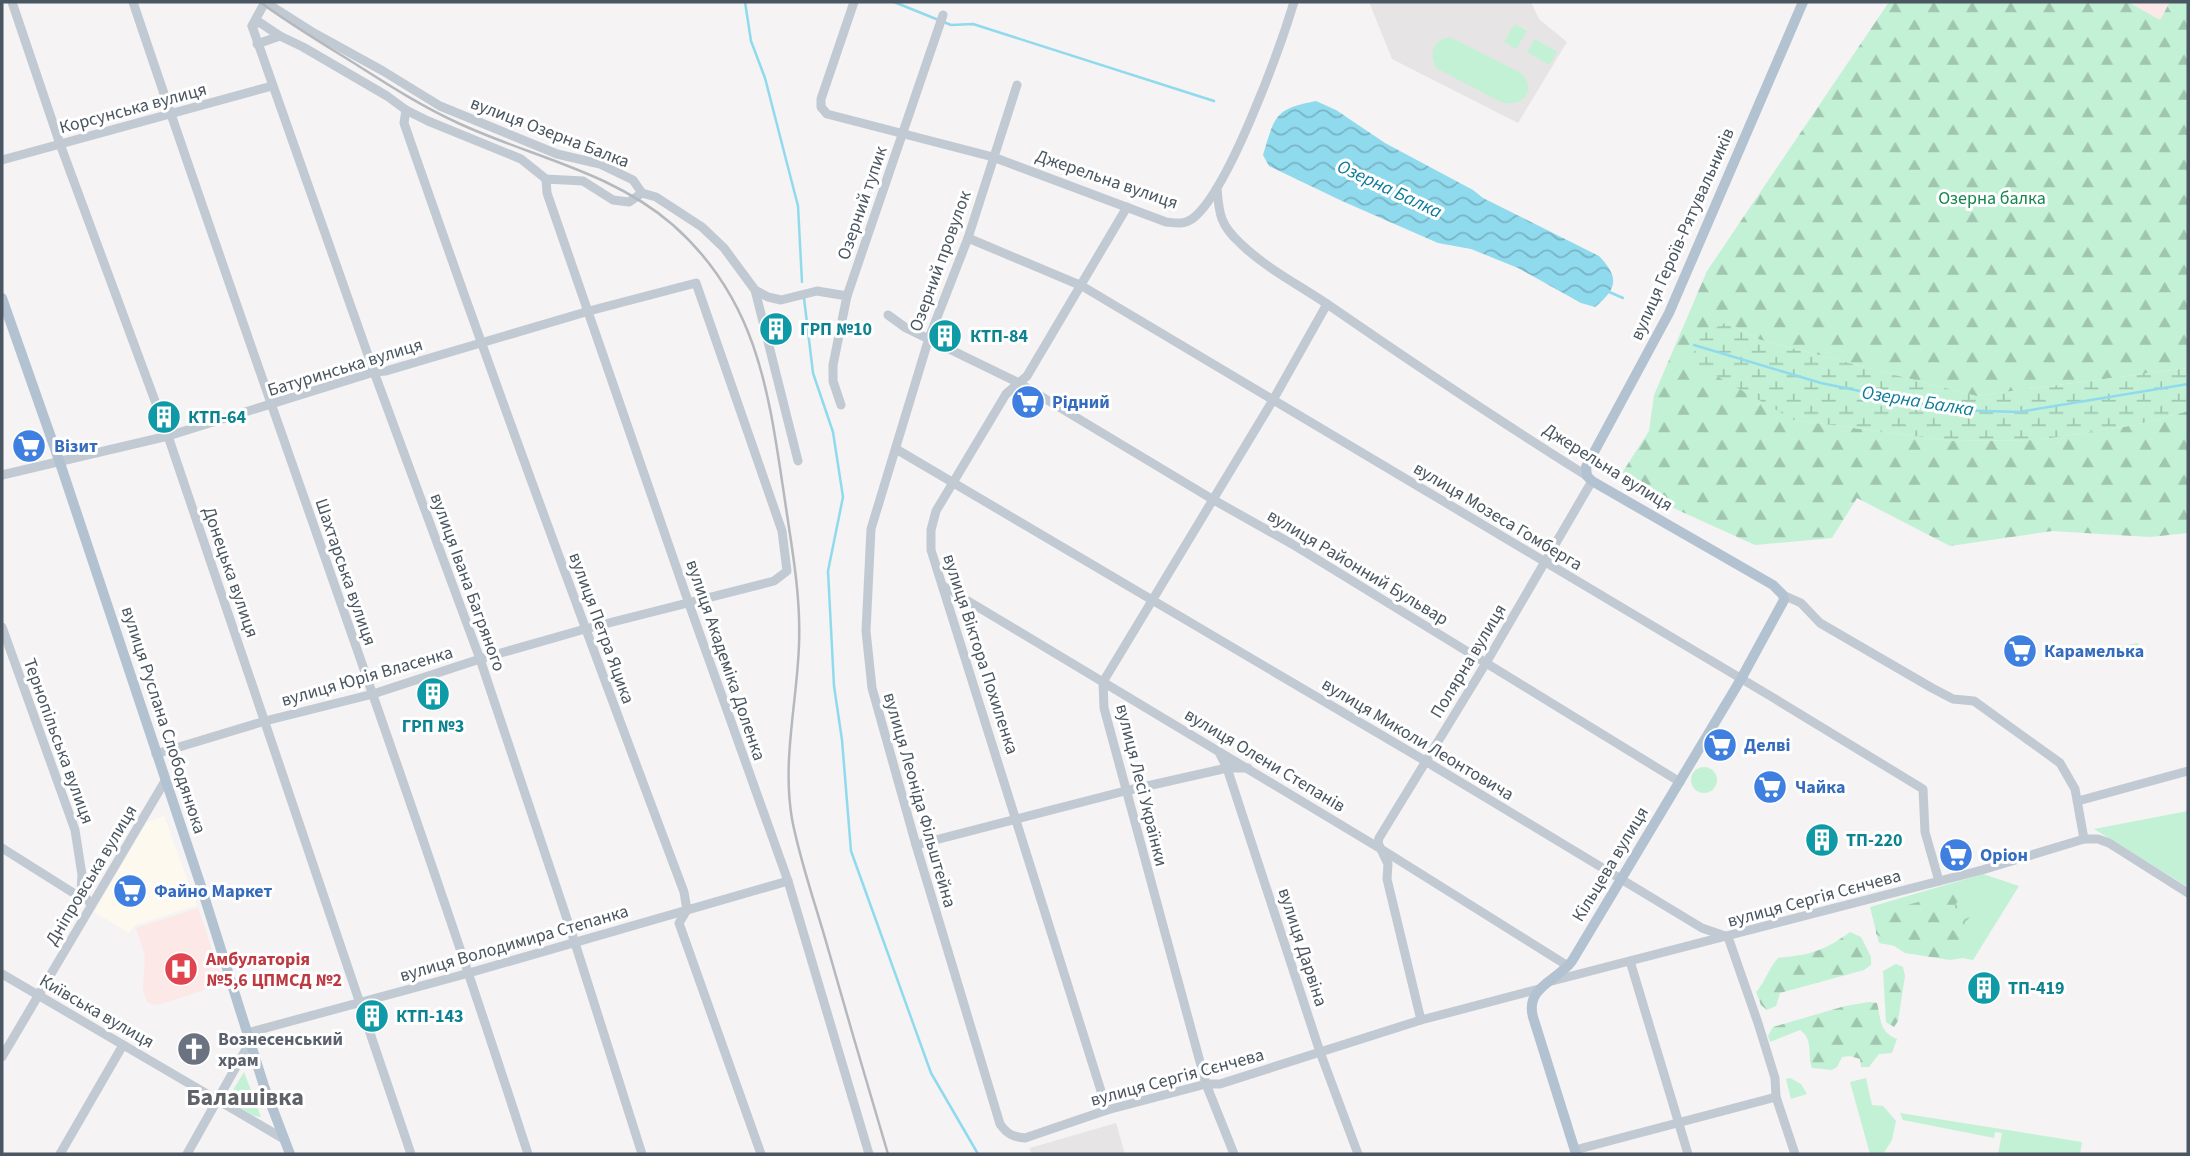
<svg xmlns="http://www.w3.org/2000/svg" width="2190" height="1156" viewBox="0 0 2190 1156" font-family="'Source Sans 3',sans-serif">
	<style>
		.commercial { fill: #fdf9ef }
		.education { fill: #e6e4e5 }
		.medical { fill: #fce8e6 }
		.grass { fill: #c3f1d5 }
		.forest { fill: url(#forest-firs) }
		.wetland { fill: url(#wetland-marsh) }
		.park { fill: url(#park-crowns) }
		.water { fill: url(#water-waves) }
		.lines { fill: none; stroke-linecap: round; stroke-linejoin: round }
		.stream { stroke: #90daee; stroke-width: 2.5 }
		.minor { stroke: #c1cad2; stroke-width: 9 }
		.major { stroke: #b3c2d1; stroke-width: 10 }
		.rail { stroke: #b5b8bd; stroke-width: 2.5 }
		.labels { text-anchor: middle; stroke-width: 6; stroke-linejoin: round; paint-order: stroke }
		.street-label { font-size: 18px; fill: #4a5661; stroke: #fff }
		.park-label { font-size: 18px; fill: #17864f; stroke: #fff }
		.culture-label { font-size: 18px; font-weight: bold; fill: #0d838f; stroke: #fff; text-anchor: start }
		.shop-label { font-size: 18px; font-weight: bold; fill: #366cbe; stroke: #fff; text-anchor: start }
		.health-label { font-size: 18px; font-weight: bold; fill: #be3a42; stroke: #fff; text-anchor: start }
		.worship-label { font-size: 18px; font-weight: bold; fill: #5b616d; stroke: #fff; text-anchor: start }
		.water-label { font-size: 19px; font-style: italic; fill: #0c7c9b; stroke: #fff }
		.district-label { font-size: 24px; font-weight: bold; fill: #5f6368; stroke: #fff }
	</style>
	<defs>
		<pattern id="forest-firs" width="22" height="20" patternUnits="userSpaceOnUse" patternTransform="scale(1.75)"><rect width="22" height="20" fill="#c3f1d5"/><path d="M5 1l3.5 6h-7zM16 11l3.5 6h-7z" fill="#a0c6b0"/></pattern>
		<pattern id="wetland-marsh" width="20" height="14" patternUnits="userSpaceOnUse" patternTransform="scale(1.75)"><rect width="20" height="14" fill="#c3f1d5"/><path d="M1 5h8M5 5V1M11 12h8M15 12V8" fill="none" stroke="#a0c6b0"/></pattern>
		<pattern id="park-crowns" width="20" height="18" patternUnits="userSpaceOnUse" patternTransform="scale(1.75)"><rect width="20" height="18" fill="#c3f1d5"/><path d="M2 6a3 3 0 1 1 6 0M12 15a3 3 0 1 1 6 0" fill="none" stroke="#a0c6b0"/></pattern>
		<pattern id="water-waves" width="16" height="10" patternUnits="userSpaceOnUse" patternTransform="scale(1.75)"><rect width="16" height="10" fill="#90daee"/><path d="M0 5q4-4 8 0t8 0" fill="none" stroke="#78b4c4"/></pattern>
	</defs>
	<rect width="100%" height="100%" fill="#f5f3f3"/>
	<path class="commercial" d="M 164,816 L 197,905 L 136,925 L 129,933 L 94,912 L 147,822 Z"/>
	<g class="education">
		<path d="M 1369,2 L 1531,2 L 1539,19 L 1567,42 L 1518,123 L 1392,59 Z"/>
		<path d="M 1116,1123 L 1125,1154 L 1031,1154 L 1030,1148 Z"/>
	</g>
	<g class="medical">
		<path d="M 2128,2 L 2170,2 L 2160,20 Z"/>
		<path d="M 198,908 L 224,984 L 157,1005 L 147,1002 L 143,990 L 145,955 L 136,928 Z"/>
	</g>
	<g class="grass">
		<path d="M 1515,24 L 1527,31 L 1516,49 L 1504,42 Z"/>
		<path d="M 1450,37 L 1521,73 C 1538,90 1523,108 1501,102 L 1436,68 C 1429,54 1432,40 1450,37 Z"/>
		<path d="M 1535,39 L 1557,52 L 1549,65 L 1527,52 Z"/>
		<circle cx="1704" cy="780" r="13"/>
		<path d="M 2188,811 L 2188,887 L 2094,829 Z"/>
		<path d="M 1983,874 L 2019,886 L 1973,960 L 1879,943 L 1870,907 Z"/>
		<path d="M 244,1072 L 261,1117 L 254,1116 L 233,1104 L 230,1095 Z"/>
		<path d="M 1790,1078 L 1801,1084 L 1807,1094 L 1791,1099 L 1786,1079 Z"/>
		<path d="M 1866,1078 L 1872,1105 L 1883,1106 L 1896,1121 L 1892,1140 L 1883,1154 L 1870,1154 L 1850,1082 Z"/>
		<path d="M 1900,1113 L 2082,1142 L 2080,1154 L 1998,1154 L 2002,1133 L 1995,1132 L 1994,1138 L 1903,1120 Z"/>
	</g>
	<g class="forest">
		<path d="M 1889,2 L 2128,2 L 2160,20 L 2170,2 L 2188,2 L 2188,368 L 1976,396 L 1757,339 L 1727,322 L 1794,420 L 1951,441 L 2037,440 L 2135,425 L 2188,411 L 2188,533 L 2150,537 L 2052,531 L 1950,546 L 1857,498 L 1832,538 L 1755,545 L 1658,501 L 1622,473 L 1649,431 L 1654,395 L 1707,271 Z"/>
		<path d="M 1967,888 L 1945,925 L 1964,937 L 1969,945 L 1963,958 L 1950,960 L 1905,953 L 1876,934 L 1876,914 Z"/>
		<path d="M 1850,932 L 1861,937 L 1871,957 L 1871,965 L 1864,970 L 1780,993 L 1776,1006 L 1767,1010 L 1761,1005 L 1756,992 C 1766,981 1768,969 1778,958 C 1810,955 1824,951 1850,932 Z"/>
		<path d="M 1896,964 L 1903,967 L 1905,976 L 1898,1021 L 1894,1027 L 1886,1022 L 1883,971 Z"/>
		<path d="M 1869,1002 L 1877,1003 C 1881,1019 1879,1032 1897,1039 L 1892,1053 L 1879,1054 L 1869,1067 L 1861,1067 L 1860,1059 L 1850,1056 L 1842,1057 L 1837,1067 L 1832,1070 L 1812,1068 C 1807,1054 1814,1040 1800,1030 L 1770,1042 L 1768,1036 L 1773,1027 L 1845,1006 Z"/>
	</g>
	<path class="wetland" d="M 1727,322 L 1757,339 L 1976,396 L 2188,368 L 2188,411 L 2135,425 L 2037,440 L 1951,441 L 1794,420 L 1690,361 L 1702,334 Z"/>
	<g class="park">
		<path d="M 2138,643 L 2140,653 L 2115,657 L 2113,648 Z"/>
		<path d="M 1957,902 L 1973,912 L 1960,932 L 1944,922 Z"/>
	</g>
	<path class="water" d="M 1316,101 L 1336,110 L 1385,143 L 1473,190 L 1483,198 L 1599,256 C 1619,277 1618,288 1595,307 L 1581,303 L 1518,268 L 1471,249 L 1438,243 L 1342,201 L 1269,166 L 1263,155 C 1275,116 1274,109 1316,101 Z"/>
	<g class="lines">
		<g class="stream">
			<path d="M 745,2 L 751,41 L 765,78 L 798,206 L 802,282"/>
			<path d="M 894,2 L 951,25 L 973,24 L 1214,101"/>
			<path d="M 1607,291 L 1623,298"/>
			<path d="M 804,298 L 813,373 L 833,432 L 843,497 L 828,571 L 834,686 L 842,740 L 851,851 L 931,1073 L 978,1154"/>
			<path d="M 1694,345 L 1821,383 L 1952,410 L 2019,412 L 2188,384"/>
		</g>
		<g class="minor">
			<path d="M 12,2 L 60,144 L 168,436 L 411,1154"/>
			<path d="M 133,2 C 262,387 403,768 528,1154"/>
			<path d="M 265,2 L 314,33 L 383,71 L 440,106 L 557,154 L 600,164 L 633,180 L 642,193 L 656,197 L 702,227 L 724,248 L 755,290 L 768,297 L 781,300 L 817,291 L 847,296"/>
			<path d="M 854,2 L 821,99 L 821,107 L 827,114 L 993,157 L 1166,222 C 1175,223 1183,225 1192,219 C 1228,193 1280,48 1294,2"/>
			<path d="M 253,24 L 265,2"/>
			<path d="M 252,26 L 374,372 L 480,659 L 575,943 L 642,1154"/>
			<path d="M 252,26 L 259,22 L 280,36 L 303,47 L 387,96 L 406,110 L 428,121 L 521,159 L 546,179 L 583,181 L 613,200 L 629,202 L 642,193"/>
			<path d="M 257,44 L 280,36"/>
			<path d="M 1017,85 L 968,238 L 929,338 L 871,529 L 866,631 L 872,688 L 916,845 L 1000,1124 C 1007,1134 1013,1137 1025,1138 L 1107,1110 L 1206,1084 L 1220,1084 L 1421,1020 L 1539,989"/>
			<path d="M 406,110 L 404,123 C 493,381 588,637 684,892 L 687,910 L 679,923 L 761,1154"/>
			<path d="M 2,160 L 272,86"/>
			<path d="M 546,179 L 547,193 L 688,601 L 788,881 L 869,1154"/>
			<path d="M 1217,188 C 1219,214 1220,225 1241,244 C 1268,270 1303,287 1333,308 C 1417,366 1501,422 1587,476"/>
			<path d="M 968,238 L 1082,286 L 1772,697 L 1923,789 L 1925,832 L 1939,881"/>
			<path d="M 755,290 L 798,461"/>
			<path d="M 888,315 L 906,328 L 1019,383 L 1212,499 L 1292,544 L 1680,782"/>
			<path d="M 841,405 L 833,381 L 833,365 L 847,296 L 943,15"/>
			<path d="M 896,449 L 1427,762 L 1702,928 L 1728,937 L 1758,1023 L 1775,1078 L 1776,1097 L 1795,1154"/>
			<path d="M 2,475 L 168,436 L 374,372 L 386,371 L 589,311 L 696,283 L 782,531 L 787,571 L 774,581 L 585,629 L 480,659 L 373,694 L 265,721 L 156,754"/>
			<path d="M 943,586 L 1381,849 L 1568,966"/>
			<path d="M 1783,595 L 1801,603 L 1820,623 L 1932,688 L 1953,699 L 1974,701 L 2060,763 L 2075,789 L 2084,839"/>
			<path d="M 2,627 L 75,830 L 82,875 L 81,892 L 91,904"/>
			<path d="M 1219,752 L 1227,768 L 1320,1052 L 1358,1154"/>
			<path d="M 2078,801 L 2188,771"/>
			<path d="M 916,845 L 1125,791 L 1227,768 L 1248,768"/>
			<path d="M 2,848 L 83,899"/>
			<path d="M 1630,961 L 1688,1154"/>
			<path d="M 2,974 L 284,1139"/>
			<path d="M 1552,981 L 1982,870 L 2084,839 L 2098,839 L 2109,843 L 2188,893"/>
			<path d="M 1421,1020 L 1387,879 L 1388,864 L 1378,843 L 1379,838 L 1486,663 L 1592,481"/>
			<path d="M 247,1033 L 469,973 L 788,881"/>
			<path d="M 2,1057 L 165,781"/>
			<path d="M 1107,1110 L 931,550 L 931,530 L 936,511 L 1006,394 L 1027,376 L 1127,207"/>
			<path d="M 1575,1150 L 1776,1097"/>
			<path d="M 60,1154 L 123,1045"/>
			<path d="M 187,1154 L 250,1042"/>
			<path d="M 1234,1154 L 1206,1084 L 1104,708 L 1103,682 L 1273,400 L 1327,304"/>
		</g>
		<g class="major">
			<path d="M 2,298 L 60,463 L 200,883 L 264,1086 L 290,1154"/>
			<path d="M 1576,1154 L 1533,1017 C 1525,987 1557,981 1572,961 L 1741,679 L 1784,600 L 1783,595 L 1773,585 L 1592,481 L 1587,476 L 1586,467 L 1669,313 L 1803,2"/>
		</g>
		<path class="rail" d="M 260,2 C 291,25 325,45 357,65 C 390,86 423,107 458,123 C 531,157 611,171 673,225 C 759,301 769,395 785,501 C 792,549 801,596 799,645 C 797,703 782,760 792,819 C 800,861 815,903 827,945 C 847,1015 867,1084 888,1154"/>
	</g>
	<defs>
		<g id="building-disc" transform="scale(1.75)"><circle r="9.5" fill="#0f9aa8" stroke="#fff"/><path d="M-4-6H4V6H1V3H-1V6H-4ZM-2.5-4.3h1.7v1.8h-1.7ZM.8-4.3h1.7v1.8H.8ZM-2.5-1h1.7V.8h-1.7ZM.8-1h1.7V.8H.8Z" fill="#fff"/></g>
		<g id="supermarket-disc" transform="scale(1.75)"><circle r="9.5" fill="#3f7fe0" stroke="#fff"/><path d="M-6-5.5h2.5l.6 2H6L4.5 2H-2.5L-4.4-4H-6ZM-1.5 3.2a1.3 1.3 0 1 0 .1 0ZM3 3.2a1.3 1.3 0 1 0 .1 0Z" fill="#fff"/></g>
		<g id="hospital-disc" transform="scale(1.75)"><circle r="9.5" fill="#e0444e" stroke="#fff"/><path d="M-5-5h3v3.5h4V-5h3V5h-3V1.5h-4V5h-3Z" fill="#fff"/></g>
		<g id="church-disc" transform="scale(1.75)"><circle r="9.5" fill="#6b7280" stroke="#fff"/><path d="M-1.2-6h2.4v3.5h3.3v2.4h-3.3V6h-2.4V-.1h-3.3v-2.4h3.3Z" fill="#fff"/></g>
	</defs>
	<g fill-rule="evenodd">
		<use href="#building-disc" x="776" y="329"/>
		<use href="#building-disc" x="945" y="336"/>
		<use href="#supermarket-disc" x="1028" y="402"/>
		<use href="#building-disc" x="164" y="417"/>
		<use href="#supermarket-disc" x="29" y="446"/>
		<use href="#supermarket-disc" x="2020" y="651"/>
		<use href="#building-disc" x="433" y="694"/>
		<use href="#supermarket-disc" x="1720" y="745"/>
		<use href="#supermarket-disc" x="1770" y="787"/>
		<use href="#building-disc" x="1822" y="840"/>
		<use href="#supermarket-disc" x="1956" y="855"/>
		<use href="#supermarket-disc" x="130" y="891"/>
		<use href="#hospital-disc" x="181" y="969"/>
		<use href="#building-disc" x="1984" y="988"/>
		<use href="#building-disc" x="372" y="1016"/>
		<use href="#church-disc" x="194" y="1049"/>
	</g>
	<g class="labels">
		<g class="street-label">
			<text transform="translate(133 108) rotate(-15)" y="6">Корсунська вулиця</text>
			<text transform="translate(550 132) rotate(21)" y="6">вулиця Озерна Балка</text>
			<text transform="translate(1107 179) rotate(19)" y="6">Джерельна вулиця</text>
			<text transform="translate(862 203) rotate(-71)" y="6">Озерний тупик</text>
			<text transform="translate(1682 234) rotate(-66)" y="6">вулиця Героїв-Рятувальників</text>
			<text transform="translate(940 261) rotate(-70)" y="6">Озерний провулок</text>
			<text transform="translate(345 367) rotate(-17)" y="6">Батуринська вулиця</text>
			<text transform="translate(1608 467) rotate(32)" y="6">Джерельна вулиця</text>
			<text transform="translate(1498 516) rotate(31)" y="6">вулиця Мозеса Гомберга</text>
			<text transform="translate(1358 567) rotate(31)" y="6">вулиця Районний Бульвар</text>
			<text transform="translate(231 572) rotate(71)" y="6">Донецька вулиця</text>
			<text transform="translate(346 572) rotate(71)" y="6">Шахтарська вулиця</text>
			<text transform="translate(468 582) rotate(70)" y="6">вулиця Івана Багряного</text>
			<text transform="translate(602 628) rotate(70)" y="6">вулиця Петра Яцика</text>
			<text transform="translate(981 654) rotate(72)" y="6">вулиця Віктора Похиленка</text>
			<text transform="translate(726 660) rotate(71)" y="6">вулиця Академіка Доленка</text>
			<text transform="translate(1468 661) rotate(-59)" y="6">Полярна вулиця</text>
			<text transform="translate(367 676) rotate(-16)" y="6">вулиця Юрія Власенка</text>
			<text transform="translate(164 720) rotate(72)" y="6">вулиця Руслана Слободянюка</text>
			<text transform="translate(1418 739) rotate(31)" y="6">вулиця Миколи Леонтовича</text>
			<text transform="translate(59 741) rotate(70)" y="6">Тернопільська вулиця</text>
			<text transform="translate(1265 760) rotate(31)" y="6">вулиця Олени Степанів</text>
			<text transform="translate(1142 785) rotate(76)" y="6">вулиця Лесі Українки</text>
			<text transform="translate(920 800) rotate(74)" y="6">вулиця Леоніда Фільштейна</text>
			<text transform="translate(1610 864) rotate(-59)" y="6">Кільцева вулиця</text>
			<text transform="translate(91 875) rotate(-59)" y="6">Дніпровська вулиця</text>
			<text transform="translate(1814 898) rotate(-15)" y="6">вулиця Сергія Сєнчева</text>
			<text transform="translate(514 943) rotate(-16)" y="6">вулиця Володимира Степанка</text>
			<text transform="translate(1303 947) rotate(72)" y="6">вулиця Дарвіна</text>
			<text transform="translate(97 1011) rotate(30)" y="6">Київська вулиця</text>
			<text transform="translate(1177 1077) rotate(-15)" y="6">вулиця Сергія Сєнчева</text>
		</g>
		<g class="park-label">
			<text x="1992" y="204">Озерна балка</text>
		</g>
		<g class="culture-label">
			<text x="800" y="335">ГРП №10</text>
			<text x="970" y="342">КТП-84</text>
			<text x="188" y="423">КТП-64</text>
			<text x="433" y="732" text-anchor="middle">ГРП №3</text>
			<text x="1846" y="846">ТП-220</text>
			<text x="2008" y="994">ТП-419</text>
			<text x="396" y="1022">КТП-143</text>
		</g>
		<g class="shop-label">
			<text x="1052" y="408">Рідний</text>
			<text x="54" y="452">Візит</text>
			<text x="2044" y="657">Карамелька</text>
			<text x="1744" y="751">Делві</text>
			<text x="1795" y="793">Чайка</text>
			<text x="1980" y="861">Оріон</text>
			<text x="154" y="897">Файно Маркет</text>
		</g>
		<g class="health-label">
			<text x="206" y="965">Амбулаторія<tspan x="206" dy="21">№5,6 ЦПМСД №2</tspan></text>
		</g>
		<g class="worship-label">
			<text x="218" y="1045">Вознесенський<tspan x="218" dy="21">храм</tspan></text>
		</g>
		<g class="water-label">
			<text transform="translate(1390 188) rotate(25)" y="7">Озерна Балка</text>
			<text transform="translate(1918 400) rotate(9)" y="7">Озерна Балка</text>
		</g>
		<g class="district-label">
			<text x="245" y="1105">Балашівка</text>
		</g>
	</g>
	<rect width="2190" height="1156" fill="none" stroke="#4a5661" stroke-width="7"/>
</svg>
